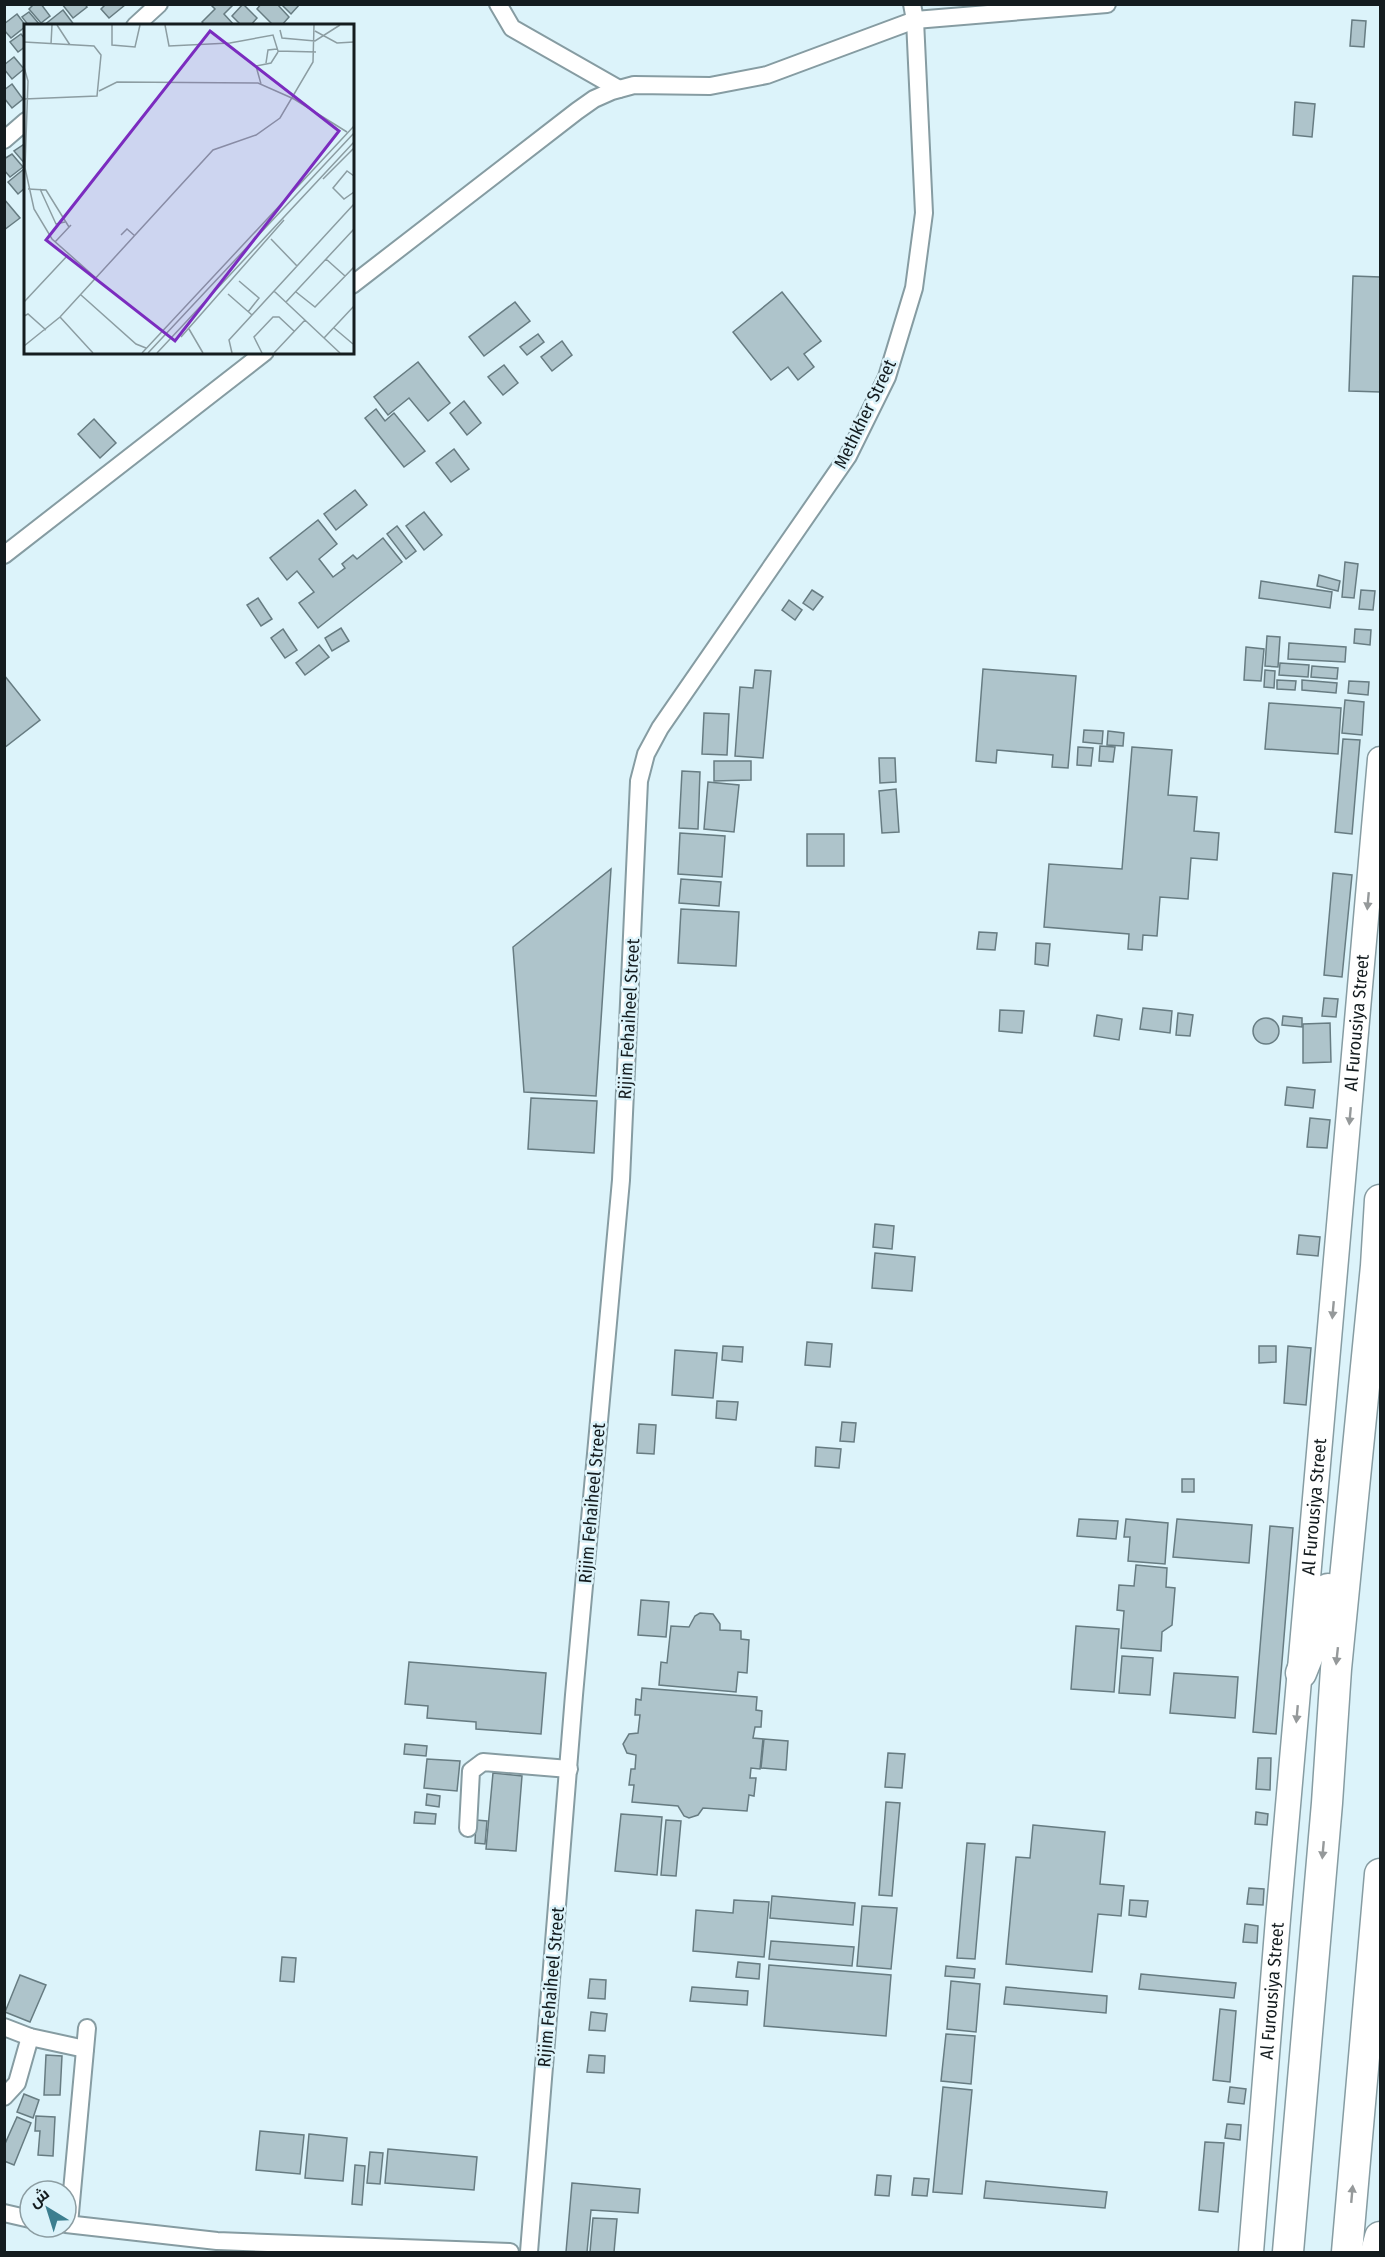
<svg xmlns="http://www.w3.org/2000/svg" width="1385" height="2257" viewBox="0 0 1385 2257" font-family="'Fira Sans Condensed',Cairo,sans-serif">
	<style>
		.building { fill: #aec4cb; stroke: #677c82; stroke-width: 1.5 }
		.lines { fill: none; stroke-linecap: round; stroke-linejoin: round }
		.street-casing { stroke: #869ca2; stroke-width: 20 }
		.secondary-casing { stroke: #869ca2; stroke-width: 27 }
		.highway-casing { stroke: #869ca2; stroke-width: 33 }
		.street { stroke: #fff; stroke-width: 16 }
		.secondary { stroke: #fff; stroke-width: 24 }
		.highway { stroke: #fff; stroke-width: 30 }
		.oneway { fill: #95999a }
		.labels { text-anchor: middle; stroke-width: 5; stroke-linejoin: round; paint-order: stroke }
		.street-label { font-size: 18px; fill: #141c1f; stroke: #dcf3fa }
		.inset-road { fill: none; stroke: #8c9da2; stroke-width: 1.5 }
		.view { fill: #7b2cbf; fill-opacity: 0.15; stroke: #7b2cbf; stroke-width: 3 }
		.inset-edge { fill: none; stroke: #141c1f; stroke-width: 3 }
	</style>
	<rect width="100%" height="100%" fill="#dcf3fa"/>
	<g class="building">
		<path d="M 34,4 L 41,4 L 50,16 L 41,23 L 29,9 Z"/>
		<path d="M 62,4 L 85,4 L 87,7 L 73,18 Z"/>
		<path d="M 106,4 L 124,4 L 125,5 L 109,18 L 101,9 Z"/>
		<path d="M 210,4 L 234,4 L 224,14 L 235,26 L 206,26 L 202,22 L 215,9 Z"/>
		<path d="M 243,4 L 257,18 L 250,26 L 242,26 L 232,16 Z"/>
		<path d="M 261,4 L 277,4 L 289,17 L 281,26 L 274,26 L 257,9 Z"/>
		<path d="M 281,4 L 300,4 L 291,14 Z"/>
		<path d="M 63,10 L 75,26 L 43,26 Z"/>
		<path d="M 29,12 L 40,25 L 29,26 L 22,17 Z"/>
		<path d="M 17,14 L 26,26 L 11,38 L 4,30 L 4,24 Z"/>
		<path d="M 1352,20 L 1366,21 L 1364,47 L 1350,46 Z"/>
		<path d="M 21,34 L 26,40 L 26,46 L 18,52 L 10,42 Z"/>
		<path d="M 14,57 L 24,69 L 12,79 L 4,69 L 4,65 Z"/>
		<path d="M 12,84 L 23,99 L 12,108 L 4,98 L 4,90 Z"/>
		<path d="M 1295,102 L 1315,104 L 1312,137 L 1293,135 Z"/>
		<path d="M 23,145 L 26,147 L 26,165 L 14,151 Z"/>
		<path d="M 12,154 L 23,167 L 10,177 L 4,170 L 4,159 Z"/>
		<path d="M 24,169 L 26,187 L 18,194 L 8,182 Z"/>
		<path d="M 4,199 L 20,218 L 4,230 Z"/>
		<path d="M 1353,276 L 1380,277 L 1380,392 L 1349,391 Z"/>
		<path d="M 782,292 L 821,341 L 804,354 L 814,367 L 798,380 L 788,367 L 771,380 L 733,332 Z"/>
		<path d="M 515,302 L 530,321 L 484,356 L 469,337 Z"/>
		<path d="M 538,334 L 544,342 L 527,355 L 520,347 Z"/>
		<path d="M 562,341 L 572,355 L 552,371 L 541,357 Z"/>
		<path d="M 418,362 L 450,403 L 428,421 L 409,398 L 388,415 L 374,397 Z"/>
		<path d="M 504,365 L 518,383 L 503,395 L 488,377 Z"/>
		<path d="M 464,401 L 481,423 L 467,435 L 450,413 Z"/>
		<path d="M 376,409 L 385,421 L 394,413 L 425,451 L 404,467 L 365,418 Z"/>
		<path d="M 94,419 L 116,443 L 100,458 L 78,434 Z"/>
		<path d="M 454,449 L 469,469 L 451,482 L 436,463 Z"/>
		<path d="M 355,490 L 367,505 L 336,530 L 324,514 Z"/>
		<path d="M 424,512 L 442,535 L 424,550 L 406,526 Z"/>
		<path d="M 318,520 L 337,544 L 319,559 L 333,577 L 345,568 L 342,564 L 353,555 L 357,559 L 383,538 L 402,562 L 318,628 L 299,603 L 314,592 L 297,571 L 287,580 L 270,558 Z"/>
		<path d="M 397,526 L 416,551 L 406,559 L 387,534 Z"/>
		<path d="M 1345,562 L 1358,564 L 1354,598 L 1342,597 Z"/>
		<path d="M 1319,575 L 1340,581 L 1338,591 L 1317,586 Z"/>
		<path d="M 1261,581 L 1332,592 L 1330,608 L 1259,598 Z"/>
		<path d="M 812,590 L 823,597 L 813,610 L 803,603 Z"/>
		<path d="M 1361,590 L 1375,591 L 1373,610 L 1359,609 Z"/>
		<path d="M 258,598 L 272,619 L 261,626 L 247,605 Z"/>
		<path d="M 789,600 L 802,610 L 795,620 L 782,610 Z"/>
		<path d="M 341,628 L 349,641 L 332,651 L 325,638 Z"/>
		<path d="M 283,629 L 297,650 L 285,658 L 271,638 Z"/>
		<path d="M 1355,629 L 1371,630 L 1370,645 L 1354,643 Z"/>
		<path d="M 1267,636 L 1280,637 L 1278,667 L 1265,666 Z"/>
		<path d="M 1289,643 L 1346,647 L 1345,662 L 1288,659 Z"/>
		<path d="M 319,645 L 329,657 L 305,675 L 296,663 Z"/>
		<path d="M 1246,647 L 1264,649 L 1261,681 L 1244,680 Z"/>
		<path d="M 1280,663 L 1309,665 L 1308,677 L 1279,675 Z"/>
		<path d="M 1312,666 L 1338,668 L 1337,679 L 1311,677 Z"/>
		<path d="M 983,669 L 1076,676 L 1068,768 L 1052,767 L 1053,755 L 997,750 L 996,763 L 976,761 Z"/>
		<path d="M 755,670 L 771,671 L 763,758 L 735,756 L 740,687 L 753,688 Z"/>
		<path d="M 1265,670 L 1275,671 L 1274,688 L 1264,687 Z"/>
		<path d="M 4,675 L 40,720 L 4,748 Z"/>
		<path d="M 1277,680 L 1296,681 L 1295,690 L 1277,689 Z"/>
		<path d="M 1302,680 L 1337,683 L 1336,693 L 1302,690 Z"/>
		<path d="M 1349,681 L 1369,682 L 1368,695 L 1348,693 Z"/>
		<path d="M 1345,700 L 1364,702 L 1362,735 L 1342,733 Z"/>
		<path d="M 1269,703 L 1341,708 L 1338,754 L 1265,749 Z"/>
		<path d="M 704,713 L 729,714 L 727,755 L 702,754 Z"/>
		<path d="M 1084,730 L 1103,731 L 1102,744 L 1083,742 Z"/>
		<path d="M 1108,731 L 1124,733 L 1123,746 L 1107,745 Z"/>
		<path d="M 1343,739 L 1360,740 L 1352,834 L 1335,832 Z"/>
		<path d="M 1100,746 L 1115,747 L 1113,762 L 1099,761 Z"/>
		<path d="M 1078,747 L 1093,748 L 1091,766 L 1077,765 Z"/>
		<path d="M 1132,747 L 1172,750 L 1168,795 L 1197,797 L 1194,831 L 1219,833 L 1217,860 L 1191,858 L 1188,899 L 1160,897 L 1157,936 L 1143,935 L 1142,950 L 1128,949 L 1129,934 L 1044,927 L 1049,864 L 1122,869 Z"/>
		<path d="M 879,758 L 895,758 L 896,782 L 880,783 Z"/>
		<path d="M 714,761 L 751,761 L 751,780 L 714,781 Z"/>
		<path d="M 682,771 L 700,772 L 698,829 L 679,828 Z"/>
		<path d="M 708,782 L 739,785 L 734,832 L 704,829 Z"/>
		<path d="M 896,789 L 899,832 L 882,833 L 879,791 Z"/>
		<path d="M 680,833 L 725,836 L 722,877 L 678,874 Z"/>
		<rect x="807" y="834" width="37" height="32"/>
		<path d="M 611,869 L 596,1096 L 524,1092 L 513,947 Z"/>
		<path d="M 1333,873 L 1352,875 L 1342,977 L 1324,975 Z"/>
		<path d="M 681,879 L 721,882 L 719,906 L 679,903 Z"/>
		<path d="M 681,909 L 739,912 L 736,966 L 678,963 Z"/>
		<path d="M 979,932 L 997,933 L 995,950 L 977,949 Z"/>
		<path d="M 1036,943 L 1050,944 L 1048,966 L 1035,964 Z"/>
		<path d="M 1324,998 L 1338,999 L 1336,1017 L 1322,1016 Z"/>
		<path d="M 1143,1008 L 1172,1011 L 1170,1033 L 1140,1029 Z"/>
		<path d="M 1000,1010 L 1024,1011 L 1022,1033 L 999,1031 Z"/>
		<path d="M 1178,1013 L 1193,1015 L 1190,1036 L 1176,1035 Z"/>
		<path d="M 1097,1015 L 1122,1019 L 1119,1040 L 1094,1036 Z"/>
		<path d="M 1283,1016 L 1302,1018 L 1302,1027 L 1282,1025 Z"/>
		<circle cx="1266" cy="1031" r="13"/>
		<path d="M 1330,1023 L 1331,1062 L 1303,1063 L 1303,1024 Z"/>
		<path d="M 1287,1087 L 1315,1090 L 1313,1108 L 1285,1105 Z"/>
		<path d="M 531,1098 L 597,1101 L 594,1153 L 528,1149 Z"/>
		<path d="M 1310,1118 L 1330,1120 L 1327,1148 L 1307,1147 Z"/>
		<path d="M 875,1224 L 894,1226 L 892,1249 L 873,1247 Z"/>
		<path d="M 1299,1235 L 1320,1237 L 1318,1256 L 1297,1254 Z"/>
		<path d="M 875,1253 L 915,1257 L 912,1291 L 872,1288 Z"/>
		<path d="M 807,1342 L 832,1344 L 830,1367 L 805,1365 Z"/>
		<path d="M 723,1346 L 743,1347 L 742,1362 L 722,1360 Z"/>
		<path d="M 1259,1346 L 1276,1346 L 1276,1362 L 1259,1363 Z"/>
		<path d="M 1288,1346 L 1311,1348 L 1306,1405 L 1284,1403 Z"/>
		<path d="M 675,1350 L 717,1353 L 713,1398 L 672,1395 Z"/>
		<path d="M 717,1401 L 738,1402 L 736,1420 L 716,1418 Z"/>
		<path d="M 842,1422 L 856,1423 L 854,1442 L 840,1441 Z"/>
		<path d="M 639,1424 L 656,1425 L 654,1454 L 637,1453 Z"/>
		<path d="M 816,1447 L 841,1449 L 839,1468 L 815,1466 Z"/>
		<rect x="1182" y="1479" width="12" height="13"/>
		<path d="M 1079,1519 L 1118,1521 L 1116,1539 L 1077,1536 Z"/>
		<path d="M 1126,1519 L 1168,1523 L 1165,1564 L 1128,1561 L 1130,1537 L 1124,1537 Z"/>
		<path d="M 1177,1519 L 1252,1525 L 1249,1563 L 1173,1557 Z"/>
		<path d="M 1270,1526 L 1293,1528 L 1276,1734 L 1253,1732 Z"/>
		<path d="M 1136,1565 L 1167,1568 L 1166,1587 L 1175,1588 L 1172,1625 L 1162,1632 L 1161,1651 L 1121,1648 L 1124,1611 L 1117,1610 L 1119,1585 L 1134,1586 Z"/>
		<path d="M 641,1600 L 669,1602 L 666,1637 L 638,1635 Z"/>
		<path d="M 700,1613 L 713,1614 L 720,1624 L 720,1630 L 741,1631 L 741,1639 L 749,1640 L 747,1673 L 738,1672 L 736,1692 L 659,1685 L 661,1662 L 667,1663 L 671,1626 L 689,1627 L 695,1616 Z"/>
		<path d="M 1076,1626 L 1119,1629 L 1114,1692 L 1071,1689 Z"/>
		<path d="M 1122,1656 L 1153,1658 L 1150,1695 L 1119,1693 Z"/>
		<path d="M 409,1662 L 546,1673 L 541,1734 L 476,1729 L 476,1722 L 427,1718 L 428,1706 L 405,1704 Z"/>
		<path d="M 1174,1673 L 1238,1677 L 1235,1718 L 1170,1713 Z"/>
		<path d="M 642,1688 L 757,1697 L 756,1710 L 762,1711 L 761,1727 L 755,1727 L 753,1738 L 763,1739 L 760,1769 L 751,1768 L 750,1778 L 756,1778 L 754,1796 L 749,1795 L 747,1811 L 703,1808 L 698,1815 L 689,1818 L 684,1816 L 678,1806 L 632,1802 L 634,1785 L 629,1785 L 631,1769 L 635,1769 L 636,1755 L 627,1753 L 623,1744 L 629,1734 L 638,1733 L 640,1715 L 635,1715 L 636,1699 L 641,1700 Z"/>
		<path d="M 764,1739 L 788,1741 L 786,1770 L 761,1768 Z"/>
		<path d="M 405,1744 L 427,1746 L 426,1756 L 404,1754 Z"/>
		<path d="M 888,1753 L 905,1754 L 902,1788 L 885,1787 Z"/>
		<path d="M 1258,1758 L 1271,1758 L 1270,1790 L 1256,1789 Z"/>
		<path d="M 427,1759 L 460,1761 L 457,1791 L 424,1788 Z"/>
		<path d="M 493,1773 L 522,1776 L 516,1851 L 486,1849 Z"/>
		<path d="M 427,1794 L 440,1796 L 439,1807 L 426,1805 Z"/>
		<path d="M 886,1802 L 900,1803 L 892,1896 L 879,1895 Z"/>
		<path d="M 415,1812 L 436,1814 L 435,1824 L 414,1823 Z"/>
		<path d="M 1256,1812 L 1268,1814 L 1267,1825 L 1255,1824 Z"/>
		<path d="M 621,1814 L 662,1817 L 657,1875 L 615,1871 Z"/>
		<path d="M 476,1820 L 487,1821 L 485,1844 L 475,1843 Z"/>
		<path d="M 666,1820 L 681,1821 L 676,1876 L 661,1875 Z"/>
		<path d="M 1033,1825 L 1105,1832 L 1100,1884 L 1124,1886 L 1121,1916 L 1098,1914 L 1092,1972 L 1006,1964 L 1016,1857 L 1030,1858 Z"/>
		<path d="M 967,1843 L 985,1844 L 975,1959 L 957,1958 Z"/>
		<path d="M 1249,1888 L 1264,1889 L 1263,1905 L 1247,1904 Z"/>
		<path d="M 772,1896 L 855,1903 L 853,1925 L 770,1918 Z"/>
		<path d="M 734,1900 L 769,1902 L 764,1957 L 693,1951 L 696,1910 L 733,1913 Z"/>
		<path d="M 1130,1900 L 1148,1901 L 1146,1917 L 1129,1915 Z"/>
		<path d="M 862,1906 L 897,1908 L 891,1969 L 857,1966 Z"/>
		<path d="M 1245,1924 L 1258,1926 L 1257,1943 L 1243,1942 Z"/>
		<path d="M 771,1941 L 854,1947 L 852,1966 L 769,1959 Z"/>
		<path d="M 282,1957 L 296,1958 L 294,1982 L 280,1981 Z"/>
		<path d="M 738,1962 L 760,1964 L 759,1979 L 736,1977 Z"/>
		<path d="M 769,1965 L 891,1975 L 886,2036 L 764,2026 Z"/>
		<path d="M 946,1966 L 975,1969 L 974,1978 L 945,1976 Z"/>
		<path d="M 1141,1974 L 1236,1983 L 1234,1998 L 1139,1989 Z"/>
		<path d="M 20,1975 L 46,1985 L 30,2022 L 5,2012 Z"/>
		<path d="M 590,1979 L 606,1980 L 605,1999 L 588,1998 Z"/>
		<path d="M 951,1981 L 980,1984 L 976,2032 L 947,2029 Z"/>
		<path d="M 692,1987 L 748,1991 L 747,2005 L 690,2001 Z"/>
		<path d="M 1006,1987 L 1107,1996 L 1106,2013 L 1004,2004 Z"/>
		<path d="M 1220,2009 L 1236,2011 L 1230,2082 L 1213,2080 Z"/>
		<path d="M 591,2012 L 607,2014 L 605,2031 L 589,2030 Z"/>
		<path d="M 946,2034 L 975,2036 L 971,2084 L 941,2081 Z"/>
		<path d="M 46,2055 L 62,2056 L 60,2095 L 44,2095 Z"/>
		<path d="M 589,2055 L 605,2056 L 604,2073 L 587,2072 Z"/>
		<path d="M 943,2087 L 972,2090 L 962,2194 L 933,2192 Z"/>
		<path d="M 1230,2087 L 1246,2089 L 1244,2104 L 1228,2102 Z"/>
		<path d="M 24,2094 L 39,2100 L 33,2118 L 17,2112 Z"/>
		<path d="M 36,2116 L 55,2117 L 53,2156 L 38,2155 L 40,2131 L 35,2131 Z"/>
		<path d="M 17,2117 L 31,2123 L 14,2165 L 4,2161 L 4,2146 Z"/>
		<path d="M 1227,2124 L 1241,2125 L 1240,2140 L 1225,2138 Z"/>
		<path d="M 260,2131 L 304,2135 L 300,2174 L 256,2170 Z"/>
		<path d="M 309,2134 L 347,2138 L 343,2181 L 305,2178 Z"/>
		<path d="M 1205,2142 L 1224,2143 L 1218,2212 L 1199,2210 Z"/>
		<path d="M 388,2149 L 477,2157 L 474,2190 L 385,2183 Z"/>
		<path d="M 370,2152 L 383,2153 L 380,2184 L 367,2183 Z"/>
		<path d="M 355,2165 L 365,2166 L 362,2205 L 352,2204 Z"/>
		<path d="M 877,2175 L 891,2176 L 889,2196 L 875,2195 Z"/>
		<path d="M 914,2178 L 929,2179 L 927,2196 L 912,2195 Z"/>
		<path d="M 986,2181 L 1107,2192 L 1105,2208 L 984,2198 Z"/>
		<path d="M 572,2183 L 640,2189 L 638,2213 L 591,2210 L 587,2252 L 566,2252 Z"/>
		<path d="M 593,2218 L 617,2219 L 614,2252 L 590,2252 Z"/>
	</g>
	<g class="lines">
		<g class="street-casing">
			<g id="street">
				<path d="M 498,4 L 512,28 L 619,89"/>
				<path d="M 135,26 L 159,4"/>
				<path d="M 4,140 L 26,121"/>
				<path d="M 352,285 L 577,111 L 594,99 L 612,91 L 634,85 L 710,86 L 767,75 L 915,20 L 1107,4"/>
				<path d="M 4,555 L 265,352"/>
				<path d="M 468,1828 L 471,1771 L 483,1762 L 569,1769"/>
				<path d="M 4,2027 L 30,2037 L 85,2049"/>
				<path d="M 4,2097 L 17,2083 L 30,2037"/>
				<path d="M 4,2213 L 30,2219"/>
				<path d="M 66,2224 L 217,2241 L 510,2252"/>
				<path d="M 69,2224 L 87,2028"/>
				<path d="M 529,2252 L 574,1695 L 621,1180 L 639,781 L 646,754 L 660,728 L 848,456 L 887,377 L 914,288 L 924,213 L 915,20 L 912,4"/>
			</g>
		</g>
		<g class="secondary-casing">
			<g id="secondary">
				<path id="s1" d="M 1251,2252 L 1278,1919 L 1380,759"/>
			</g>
		</g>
		<g class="highway-casing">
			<g id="highway">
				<path d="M 1301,1673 L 1322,1621 L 1328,1589"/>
				<path d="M 1288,2252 L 1327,1803 L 1336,1669 L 1376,1266 L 1380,1200"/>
				<path d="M 1347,2252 L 1380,1874"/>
				<path d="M 1376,2252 L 1380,2237"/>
			</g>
		</g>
		<use href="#street" class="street"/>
		<use href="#secondary" class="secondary"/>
		<use href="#highway" class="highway"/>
	</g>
	<defs><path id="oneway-solid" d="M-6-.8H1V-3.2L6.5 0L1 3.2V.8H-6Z" transform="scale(1.5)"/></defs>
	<g class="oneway">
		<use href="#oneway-solid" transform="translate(1368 901) rotate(95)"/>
		<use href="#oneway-solid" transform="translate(1350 1116) rotate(95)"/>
		<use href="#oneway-solid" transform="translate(1333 1310) rotate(95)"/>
		<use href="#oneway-solid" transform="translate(1337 1656) rotate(96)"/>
		<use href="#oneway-solid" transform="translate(1297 1714) rotate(95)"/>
		<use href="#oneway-solid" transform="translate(1323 1850) rotate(95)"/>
		<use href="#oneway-solid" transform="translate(1352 2194) rotate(-85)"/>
	</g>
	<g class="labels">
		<g class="street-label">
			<text transform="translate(865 414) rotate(-64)" y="6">Methkher Street</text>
			<text transform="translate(629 1019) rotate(-87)" y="6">Rijim Fehaiheel Street</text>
			<text dy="6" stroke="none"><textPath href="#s1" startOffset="1234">Al Furousiya Street</textPath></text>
			<text transform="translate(592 1503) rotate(-85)" y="6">Rijim Fehaiheel Street</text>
			<text dy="6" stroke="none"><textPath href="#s1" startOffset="748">Al Furousiya Street</textPath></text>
			<text transform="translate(551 1987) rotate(-85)" y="6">Rijim Fehaiheel Street</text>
			<text dy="6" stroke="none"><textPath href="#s1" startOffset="262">Al Furousiya Street</textPath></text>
		</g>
	</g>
	<g transform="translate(24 24)">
		<rect width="330" height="330" fill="#dcf3fa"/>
		<path class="inset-road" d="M 33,1 L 46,21M 88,1 L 88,21 L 111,23 L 116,1M 141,1 L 145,22 L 206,19 L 249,11 L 254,27 L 292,28M 256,6 L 258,14 L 291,17 L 316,1M 291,7 L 313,19 L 330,18M 0,18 L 70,22 L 77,31 L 73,72 L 0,75M 27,20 L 28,1M 242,39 L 244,26 L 253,25M 0,43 L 4,57 L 1,144 L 10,185 L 28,215 L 72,254M 237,60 L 232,42 L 247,39 L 254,28M 75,67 L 93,58 L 234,59 L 270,75 L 323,108M 330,152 L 323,147 L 309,164 L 320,175 L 330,168M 299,155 L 330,124M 4,165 L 22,166 L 45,203M 16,165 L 32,200 L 41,198M 97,211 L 103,205 L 111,212M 247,215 L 273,242M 31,218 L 47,201M 302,235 L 321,252M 215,257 L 235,274 L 224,288M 250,267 L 316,329M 272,268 L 291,283 L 330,243M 204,270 L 228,291M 57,271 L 112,320 L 122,324M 0,278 L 44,231M 262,278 L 330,205M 0,292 L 4,290 L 22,306M 36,293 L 69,329M 310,304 L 329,320M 165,305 L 179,329M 157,313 L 260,196M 300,314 L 330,282M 0,322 L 36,293 L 189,126 L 232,111 L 256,94 L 289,38 L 290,1M 118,329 L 330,102M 124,329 L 330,109M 133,329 L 330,118M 208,329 L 205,316 L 330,180M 238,329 L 230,313 L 249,293 L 255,293 L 270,307M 250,329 L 281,296"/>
		<path class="view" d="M 186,7 L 315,107 L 151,317 L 22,216 Z"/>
		<rect width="330" height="330" class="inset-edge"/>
	</g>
	<rect width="1385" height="2257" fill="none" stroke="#141c1f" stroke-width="12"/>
	<g transform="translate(48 2209) rotate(322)"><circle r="28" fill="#dcf3fa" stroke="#8c9da2" stroke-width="1.5"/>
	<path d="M0-4.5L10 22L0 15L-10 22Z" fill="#3c7e8f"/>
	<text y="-9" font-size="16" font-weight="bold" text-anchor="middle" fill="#141c1f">ش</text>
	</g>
</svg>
